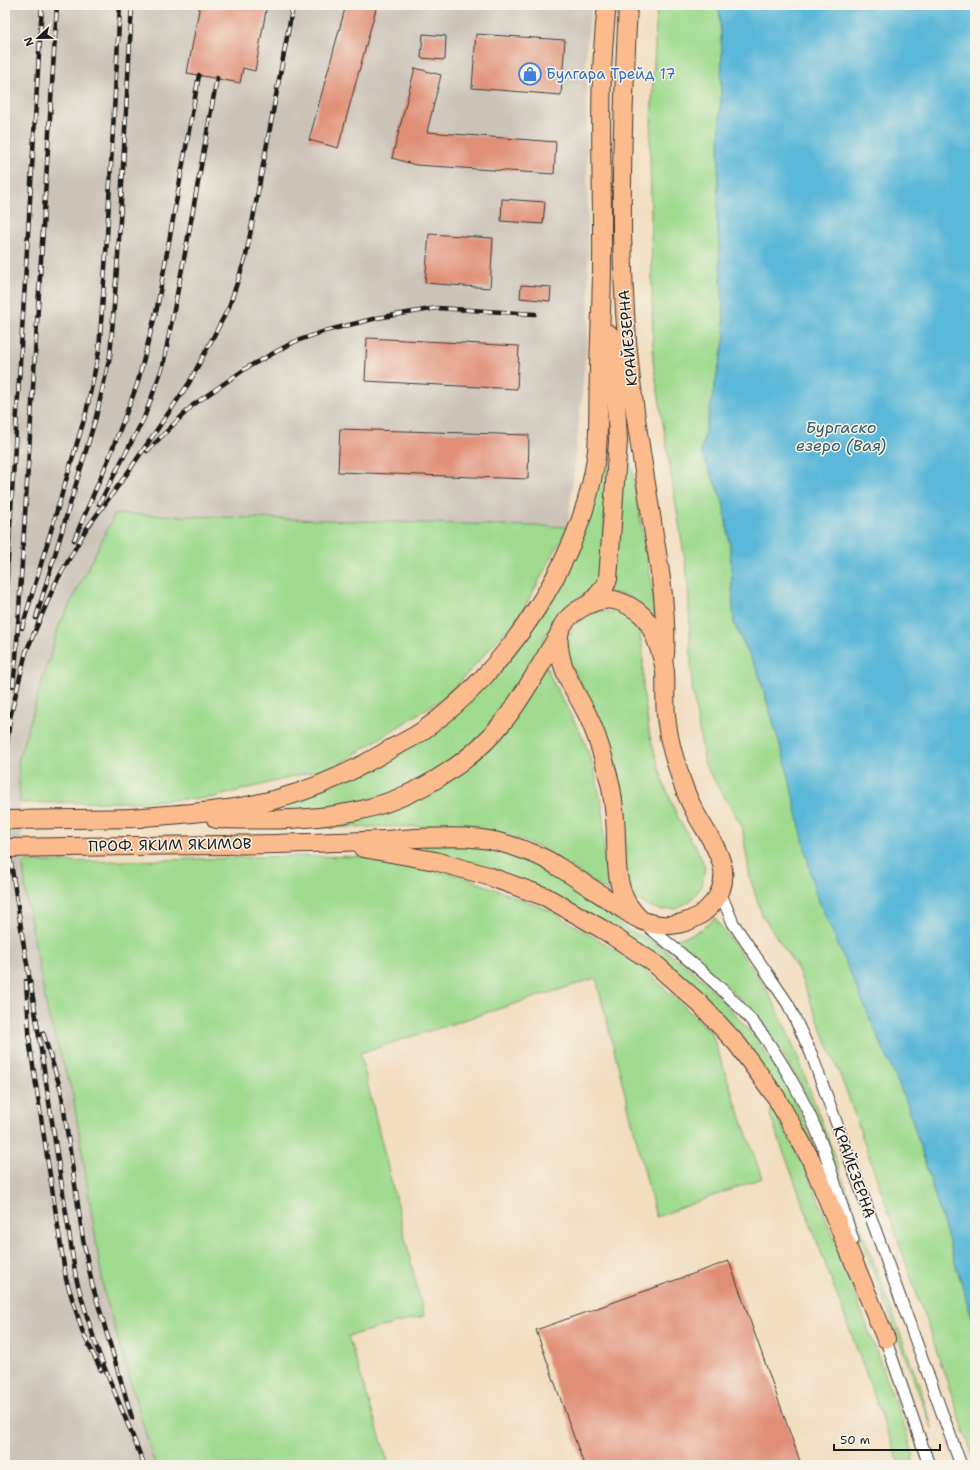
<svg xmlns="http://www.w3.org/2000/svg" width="980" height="1470" viewBox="0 0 980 1470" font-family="'Shantell Sans',sans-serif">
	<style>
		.industrial { fill: #cbc2b8 }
		.green { fill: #9fda8e; stroke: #5e7b55 }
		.water { fill: #5ab7d8; stroke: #3b6a7a }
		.building { fill: #e08e76 }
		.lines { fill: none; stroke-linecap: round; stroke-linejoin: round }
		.minor-casing { stroke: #3c3934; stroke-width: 13 }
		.trunk-casing { stroke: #3c3934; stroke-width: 20 }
		.minor { stroke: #fff; stroke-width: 11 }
		.trunk { stroke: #fbbb8d; stroke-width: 18 }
		.rail-casing { stroke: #1c1c1c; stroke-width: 4.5 }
		.rail { stroke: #f7f3e8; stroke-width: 3; stroke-dasharray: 9; stroke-linecap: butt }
		.trunk-bridge-casing { stroke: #3c3934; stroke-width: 20; stroke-linecap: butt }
		.trunk-bridge { stroke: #fbbb8d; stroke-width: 18 }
		.labels { text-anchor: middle; stroke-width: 3; stroke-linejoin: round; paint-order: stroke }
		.shop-label { font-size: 15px; fill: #366cbe; stroke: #f7f3e8; text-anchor: start }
		.street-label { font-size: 15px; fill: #1c1c1c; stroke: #f7f3e8 }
		.water-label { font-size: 16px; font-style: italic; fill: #355a67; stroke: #f7f3e8 }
	</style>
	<rect width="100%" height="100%" fill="#f7f3e8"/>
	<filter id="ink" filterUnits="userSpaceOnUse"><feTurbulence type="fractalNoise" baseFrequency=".025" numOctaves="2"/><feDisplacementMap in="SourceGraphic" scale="8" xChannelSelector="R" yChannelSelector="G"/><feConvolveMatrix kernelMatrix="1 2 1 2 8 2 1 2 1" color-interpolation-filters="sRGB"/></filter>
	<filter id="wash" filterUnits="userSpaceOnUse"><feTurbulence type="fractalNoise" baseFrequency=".012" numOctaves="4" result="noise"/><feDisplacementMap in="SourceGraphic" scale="16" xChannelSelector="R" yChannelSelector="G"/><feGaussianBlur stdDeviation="0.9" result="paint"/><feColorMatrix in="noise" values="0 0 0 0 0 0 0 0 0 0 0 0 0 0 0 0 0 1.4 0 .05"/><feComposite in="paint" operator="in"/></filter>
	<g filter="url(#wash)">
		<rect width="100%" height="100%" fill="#f2ddbf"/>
		<path class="industrial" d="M 5,5 L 592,5 L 586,49 L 589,325 L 568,527 L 115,514 L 18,761 L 23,862 L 26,896 L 48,1014 L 73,1095 L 104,1292 L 155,1465 L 5,1465 Z"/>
		<g class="green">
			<path d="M 657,5 L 719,5 L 722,53 L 717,218 L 725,337 L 701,452 L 723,501 L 730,546 L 734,624 L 758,672 L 785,761 L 908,1106 L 975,1328 L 975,1462 L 846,1090 L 797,968 L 762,915 L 750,878 L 742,826 L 705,765 L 692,688 L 688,580 L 653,361 L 650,141 Z"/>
			<path d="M 623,408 L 636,495 L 655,603 L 654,619 C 641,601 631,595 609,592 Z"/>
			<path d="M 608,448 L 611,451 L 600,580 L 593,588 L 568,604 L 550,627 L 526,678 L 502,716 L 471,748 L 406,789 L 332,809 L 288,810 L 285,805 L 371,768 L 521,643 L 603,450 Z"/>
			<path d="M 115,514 L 568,527 L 521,614 L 448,695 L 338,765 L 211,798 L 130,802 L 20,803 L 18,761 L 59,626 Z"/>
			<path d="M 599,611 L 618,612 L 630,620 L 640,634 L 643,652 L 643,690 L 650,737 L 664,784 L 679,820 L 698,851 L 705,867 L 702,886 L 690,901 L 677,909 L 660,910 L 646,905 L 635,898 L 627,885 L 625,871 L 626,829 L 621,784 L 608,740 L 567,657 L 567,641 L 575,625 L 587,615 Z"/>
			<path d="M 546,666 L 553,682 L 583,738 L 594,769 L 603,811 L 605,873 L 609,893 L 544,849 L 502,833 L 451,826 L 279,828 L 262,826 L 389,810 L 442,787 L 494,745 Z"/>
			<path d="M 428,844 L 487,846 L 522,857 L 553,874 L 597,904 L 628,930 L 658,945 L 677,959 L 703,980 L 731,1010 L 756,1039 L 789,1089 L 811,1137 L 818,1161 L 765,1074 L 619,935 L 427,852 L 424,847 Z"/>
			<path d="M 296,856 L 371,857 L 461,876 L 551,911 L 641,966 L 711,1032 L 762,1178 L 656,1217 L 596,978 L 360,1053 L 424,1316 L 348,1336 L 389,1465 L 155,1465 L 104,1292 L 73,1095 L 48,1014 L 26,896 L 23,862 L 131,861 Z"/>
			<path d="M 715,918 C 727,936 741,953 754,970 C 772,995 783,1022 795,1050 L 920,1387 L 933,1431 L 809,1100 L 798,1079 L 769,1033 L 733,992 L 696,957 L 673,940 C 691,936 701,931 715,918 Z"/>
			<path d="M 771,1110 L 775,1112 L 805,1168 L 833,1235 L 907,1434 L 913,1454 L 912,1465 L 900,1465 L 770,1115 Z"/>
		</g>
		<path class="water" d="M 719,5 L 975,5 L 975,1328 L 908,1106 L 815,892 L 785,761 L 758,672 L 734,624 L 730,546 L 723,501 L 701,452 L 725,337 L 717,218 L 722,53 Z"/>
		<g id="blocks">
			<g class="building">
				<path d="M 200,5 L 267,5 L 255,71 L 243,68 L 240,83 L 187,73 Z"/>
				<path d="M 346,5 L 377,5 L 338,148 L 309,140 Z"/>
				<path d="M 423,34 L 446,36 L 445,60 L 421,58 Z"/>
				<path d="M 476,34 L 565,40 L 561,95 L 472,88 Z"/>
				<path d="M 415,68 L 441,75 L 427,132 L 556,142 L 554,174 L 416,165 L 392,158 Z"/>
				<path d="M 502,199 L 545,202 L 543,224 L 501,221 Z"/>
				<path d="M 429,234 L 493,238 L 490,288 L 425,283 Z"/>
				<path d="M 521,285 L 551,287 L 550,301 L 520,298 Z"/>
				<path d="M 367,338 L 519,346 L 517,389 L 365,381 Z"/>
				<path d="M 340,429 L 529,435 L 528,479 L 338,472 Z"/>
				<path d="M 729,1261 L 801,1464 L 797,1465 L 584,1465 L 536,1330 Z"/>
			</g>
		</g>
	</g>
	<g filter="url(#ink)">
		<use href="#blocks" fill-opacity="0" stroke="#3c3934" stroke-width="1"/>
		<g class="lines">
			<g class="minor-casing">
				<g id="minor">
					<path d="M 720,892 L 733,923 L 788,1004 L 811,1053 L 961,1465"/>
					<path d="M 646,925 C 687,959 731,992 763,1035 C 785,1066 808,1107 821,1142 C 833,1174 842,1208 853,1240"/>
					<path d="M 884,1335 L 929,1465"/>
				</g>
			</g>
			<g class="trunk-casing">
				<g id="trunk">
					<path d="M 628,5 C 622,127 617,250 630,372 C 636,427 646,481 654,535 C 661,575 667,614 665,655"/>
					<path d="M 590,604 L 605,586 L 608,579 L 618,441 L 616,401 L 609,334"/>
					<path d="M 130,818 C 179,814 229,812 277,799 C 318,788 356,770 392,748 C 402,743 412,738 421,732 C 507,672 585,556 597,450 C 599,423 598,395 599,368 C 600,333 602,298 602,263 C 603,177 597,91 607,5"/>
					<path d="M 216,819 C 261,820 307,821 352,812 C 409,801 467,767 503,722 C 525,695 540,664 559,635"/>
					<path d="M 5,820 L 142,818"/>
					<path d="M 130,846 C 199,845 268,845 337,842 C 363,841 390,840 416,838 C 447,837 479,835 509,845 C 525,850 543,856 557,866 C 578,879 598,893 618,906 C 626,911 633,917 641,920 C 666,931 696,924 713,903 C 739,871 710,841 695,812 C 688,799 682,784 678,769 C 673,755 669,739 667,724 C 664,706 666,689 665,671 C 663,657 653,626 643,616 C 636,609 624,602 614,600 C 595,597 566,613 560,631 C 557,639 559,649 561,658 C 565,677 577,694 586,712 C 598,735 605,762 611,787 C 614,805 616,823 616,840 C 617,860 616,880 625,899 C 629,907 635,914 641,920"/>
					<path d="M 363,848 L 435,861 L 488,876 L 546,897 L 602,929 L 654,963 L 700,1004 L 738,1045 L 776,1097 L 811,1160 L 886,1339"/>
				</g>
			</g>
			<use href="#minor" class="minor"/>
			<use href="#trunk" class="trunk"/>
			<g class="rail-casing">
				<g id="rail">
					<path d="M 147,451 L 193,405 L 248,367 L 294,342 L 325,331 L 377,318 L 437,308 L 535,314"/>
					<path d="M 99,504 L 144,418 L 163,366 L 187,243 L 217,78"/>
					<path d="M 74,540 L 109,458 L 137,385 L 157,308 L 199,75"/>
					<path d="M 5,608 L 42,5"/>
					<path d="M 36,618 L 96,417 L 110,356 L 118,256 L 132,5"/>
					<path d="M 22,628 L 86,413 L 99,351 L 106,254 L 120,5"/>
					<path d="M 13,686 L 16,658 L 57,5"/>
					<path d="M 5,762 L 10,718 L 26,652 L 55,584 L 85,531 L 126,475 L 189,383 L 229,307 L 246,256 L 293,5"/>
					<path d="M 5,824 L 24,947 L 34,1004 L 76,1278 C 83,1303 90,1327 98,1351 C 113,1390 130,1427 144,1465"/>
					<path d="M 26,981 L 30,1046 L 66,1279 L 83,1333 L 101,1370"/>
					<path d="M 43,1033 L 61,1090 L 83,1239 L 92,1284 L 132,1418"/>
				</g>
			</g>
			<use href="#rail" class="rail"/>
			<g class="trunk-bridge-casing">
				<path id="trunk-bridge" d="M 5,848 L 130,846"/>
			</g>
			<use href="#trunk-bridge" class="trunk-bridge"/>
		</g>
	</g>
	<defs>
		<g id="shop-ring" transform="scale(1.15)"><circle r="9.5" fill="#f7f3e8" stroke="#3f7fe0" stroke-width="1.5"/><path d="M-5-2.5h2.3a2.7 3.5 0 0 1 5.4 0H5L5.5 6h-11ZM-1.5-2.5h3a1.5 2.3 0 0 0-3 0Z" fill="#3f7fe0"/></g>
	</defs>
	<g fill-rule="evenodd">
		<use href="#shop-ring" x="530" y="74"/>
	</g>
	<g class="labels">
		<g class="shop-label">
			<text x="546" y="79">Булгара Трейд 17</text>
		</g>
		<g class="street-label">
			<text transform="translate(628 338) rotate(-95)" y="5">КРАЙЕЗЕРНА</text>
			<text transform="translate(170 845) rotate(-1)" y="5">ПРОФ. ЯКИМ ЯКИМОВ</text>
			<text transform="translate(854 1172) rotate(70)" y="5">КРАЙЕЗЕРНА</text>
		</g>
		<g class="water-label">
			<text x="841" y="433">Бургаско<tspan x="841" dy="18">езеро (Вая)</tspan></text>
		</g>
	</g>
	<rect width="980" height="1470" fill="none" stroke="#f7f3e8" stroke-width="20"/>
	<g transform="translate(38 38) rotate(248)" stroke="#f7f3e8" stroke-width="3" paint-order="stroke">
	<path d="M0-3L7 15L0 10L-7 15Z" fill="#1c1c1c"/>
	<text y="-6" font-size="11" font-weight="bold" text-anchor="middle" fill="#1c1c1c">N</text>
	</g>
	<path d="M834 1444v6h106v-6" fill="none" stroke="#1c1c1c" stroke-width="2"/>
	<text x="840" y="1444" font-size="12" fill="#1c1c1c" stroke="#f7f3e8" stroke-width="3" paint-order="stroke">50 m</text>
</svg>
